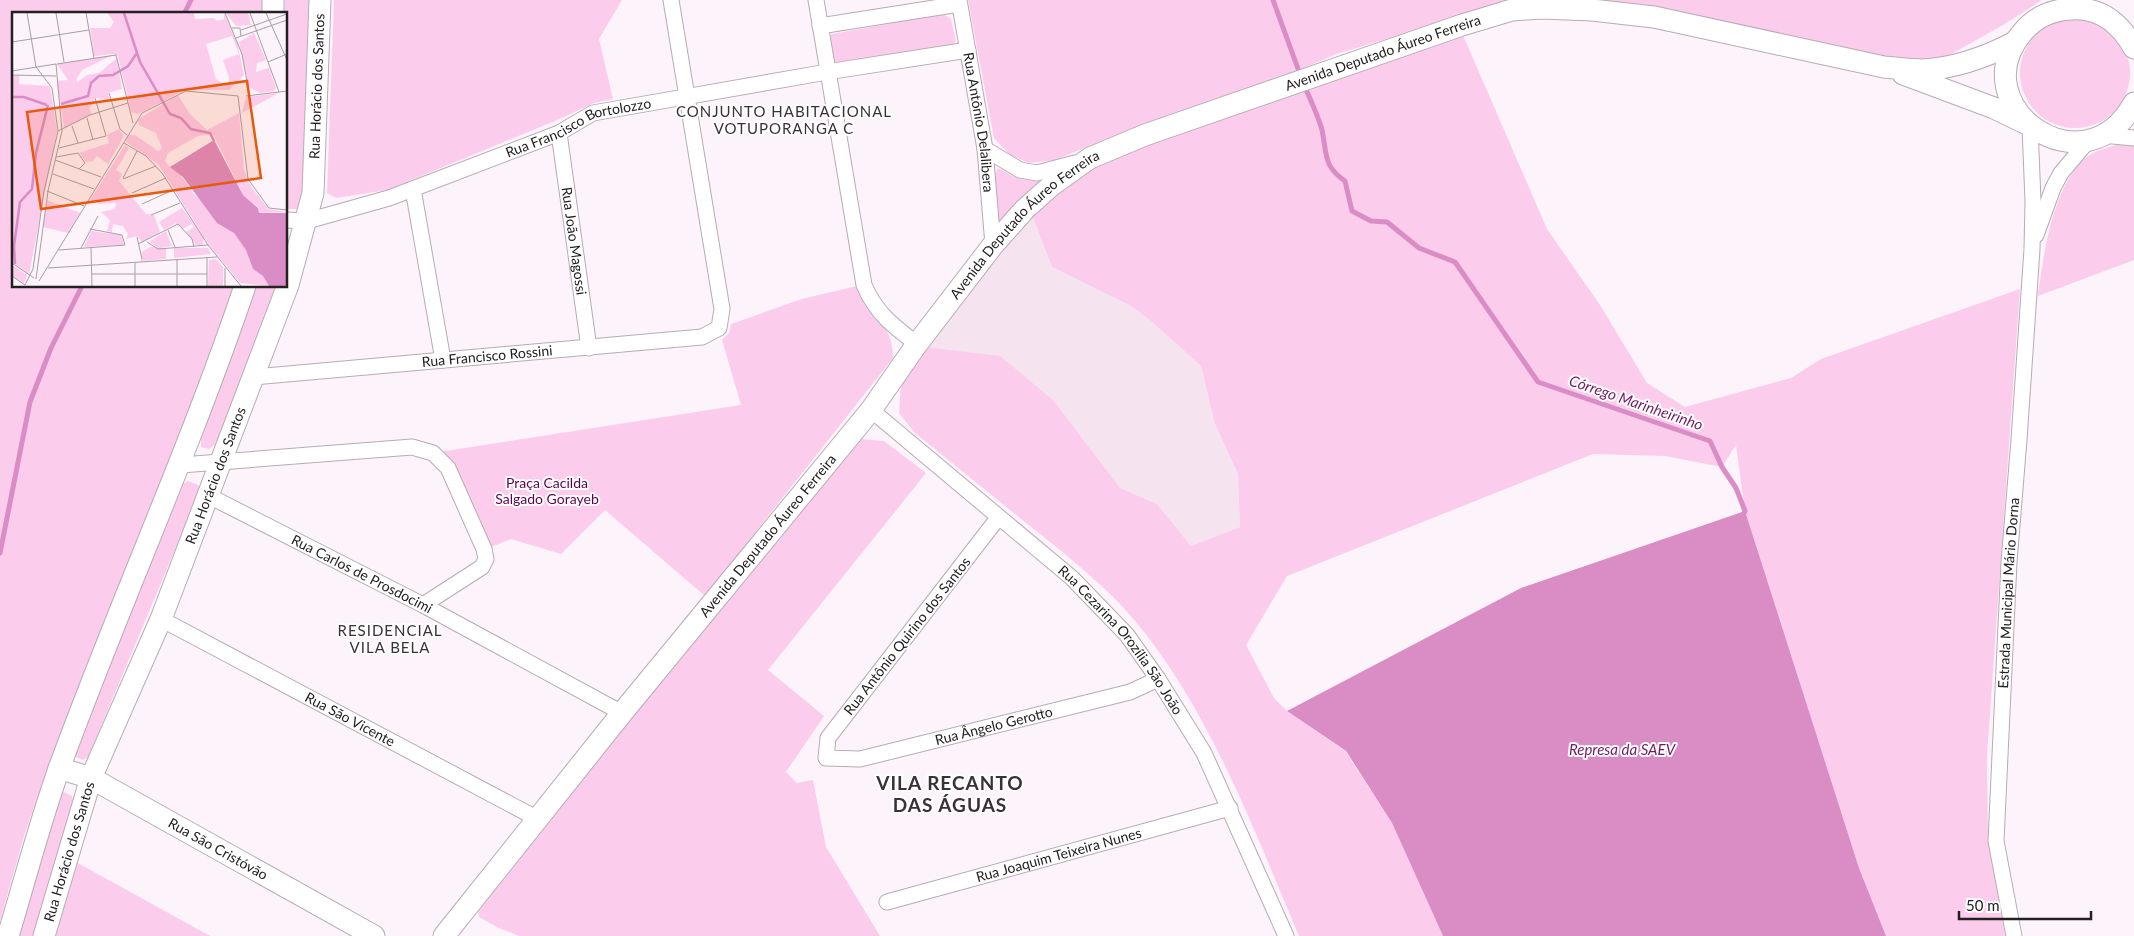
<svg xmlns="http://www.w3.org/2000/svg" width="2134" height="936" viewBox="0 0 2134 936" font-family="Lato,sans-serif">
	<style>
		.built { fill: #f5e3ef }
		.green { fill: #fccced }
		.water { fill: #da8dc5 }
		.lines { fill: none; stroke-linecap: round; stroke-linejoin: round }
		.stream { stroke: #da8dc5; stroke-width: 5 }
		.minor-casing { stroke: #b6acb2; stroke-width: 17 }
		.secondary-casing { stroke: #b6acb2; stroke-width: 23 }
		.minor { stroke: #fff; stroke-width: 15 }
		.secondary { stroke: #fff; stroke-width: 21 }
		.labels { text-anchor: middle; stroke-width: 4; stroke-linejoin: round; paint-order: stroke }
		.street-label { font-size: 14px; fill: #232022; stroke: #fff }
		.park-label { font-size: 14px; fill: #60004f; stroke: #fff }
		.neighbourhood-label { font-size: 15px; letter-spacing: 1px; fill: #393136; stroke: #fff }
		.water-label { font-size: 15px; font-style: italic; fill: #741a62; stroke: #fff }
		.district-label { font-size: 19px; font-weight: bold; letter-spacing: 1px; fill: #393136; stroke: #fff }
		.inset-river { fill: none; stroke: #da8dc5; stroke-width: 2.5 }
		.inset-road { fill: none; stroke: #a69fa4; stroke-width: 1 }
		.view { fill: #e8590c; fill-opacity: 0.15; stroke: #e8590c; stroke-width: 2.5 }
		.inset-edge { fill: none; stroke: #232022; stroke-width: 2.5 }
	</style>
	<rect width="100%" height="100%" fill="#fdf3fa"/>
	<path class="built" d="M 1032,215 L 1052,267 L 1131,306 L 1151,321 L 1201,366 L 1215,424 L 1238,474 L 1240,527 L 1191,546 L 1157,504 L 1120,488 L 1054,401 L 924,347 L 999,252 Z"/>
	<g class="green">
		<path d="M 0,0 L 266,0 L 265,14 L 14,14 L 14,286 L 237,286 L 44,778 L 25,833 L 0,921 Z"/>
		<path d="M 285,0 L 310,0 L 306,151 L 302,195 L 297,209 L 286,209 L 286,14 L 284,14 Z"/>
		<path d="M 334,0 L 622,0 L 599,39 L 613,99 L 594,103 L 555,121 L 387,190 L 336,198 L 327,193 Z"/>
		<path d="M 968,0 L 2042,0 L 2003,25 L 1946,57 L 1917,60 L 1887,57 L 1717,23 L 1488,9 L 1336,54 L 1282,78 L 1141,125 L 1055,160 L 1029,163 L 1010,155 L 994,138 Z"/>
		<path d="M 943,14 L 951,19 L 956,41 L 952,46 L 838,63 L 831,60 L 827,38 L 832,34 Z"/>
		<circle cx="2075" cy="73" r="55"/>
		<path d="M 1462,33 L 1547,229 L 1600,305 L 1647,383 L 1685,407 L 1791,378 L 1821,359 L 2020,289 L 1987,756 L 1988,840 L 2005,936 L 1886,936 L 1859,868 L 1745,511 L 1736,445 L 1722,467 L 1665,456 L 1593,454 L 1287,576 L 1246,645 L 1274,698 L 1287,711 L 1345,751 L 1392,823 L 1443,936 L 1299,936 C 1254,830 1210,711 1136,622 C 1107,587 1070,558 1035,530 C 995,498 955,465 915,433 L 899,413 L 901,384 L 924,347 L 1000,356 L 1054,401 L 1120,488 L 1157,504 L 1191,546 L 1240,527 L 1238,474 L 1215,424 L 1201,366 L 1151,321 L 1131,306 L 1052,267 L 1032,215 L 1058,188 L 1094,166 L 1146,141 Z"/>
		<path d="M 2120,144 L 2134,145 L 2134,260 L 2038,296 C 2043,256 2052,195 2079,164 C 2089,152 2105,148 2120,144 Z"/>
		<path d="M 998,168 L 1017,178 L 1039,181 L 1036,188 L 996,226 L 993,178 Z"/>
		<path d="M 256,286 L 276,286 L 218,442 L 209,449 L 201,447 L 201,438 Z"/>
		<path d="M 857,286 C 868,317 893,321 893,358 L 705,596 L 605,510 L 561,554 L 511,539 L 491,547 L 439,452 L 741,405 L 722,340 L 729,333 L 731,324 L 802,299 Z"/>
		<path d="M 861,439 L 884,441 L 926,473 L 768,670 L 824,716 L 786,772 L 797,783 L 813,780 L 826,847 L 880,936 L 519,936 L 499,928 L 479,917 L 478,912 L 718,607 Z"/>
		<path d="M 188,481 L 198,485 L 200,490 L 88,757 L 83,760 L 74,756 L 181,485 Z"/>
		<path d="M 64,792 L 72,796 L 75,804 L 36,936 L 17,936 L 58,796 Z"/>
		<path d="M 76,862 L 210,936 L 54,936 Z"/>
	</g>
	<path class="water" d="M 1745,511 L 1859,868 L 1886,936 L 1443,936 L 1392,823 L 1346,751 L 1287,711 L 1521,588 Z"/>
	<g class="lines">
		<g class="stream">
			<path d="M 1273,0 L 1301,77"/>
			<path d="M 184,14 L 191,0"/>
			<path d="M 1304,85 C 1310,99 1318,115 1322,130 C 1327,154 1323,166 1345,181 L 1352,211 L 1371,221 L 1387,222 L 1419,248 L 1455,262 L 1538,382 L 1710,441 L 1722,467 L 1736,488 L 1745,511 L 1743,516"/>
			<path d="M 0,553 L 30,402 L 51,348 L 82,286"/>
		</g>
		<g class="minor-casing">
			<g id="minor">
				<path d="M 816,0 L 864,285 C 876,313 893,326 917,344"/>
				<path id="s1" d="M 959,0 L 985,149 L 993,245"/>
				<path d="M 820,26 L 959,4"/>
				<path id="s2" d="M 559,133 L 589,348"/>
				<path d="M 2102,135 L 2134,138"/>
				<path d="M 985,149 L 1020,170 L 1037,173 L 1075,163"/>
				<path d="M 413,189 L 443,360"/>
				<path id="s3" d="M 286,220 L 307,221 L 389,198 L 559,133 L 593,113 L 827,72 L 968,50"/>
				<path d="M 2036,235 L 2053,188 L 2061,173 L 2088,141"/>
				<path id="s4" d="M 253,377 L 702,337 L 719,328 L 722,309 L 671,0"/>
				<path id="s5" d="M 871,410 L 1072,578 L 1127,635 L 1158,679 L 1204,753 L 1286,936"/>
				<path d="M 181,465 L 412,447 L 433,453 L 448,468 L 484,549 L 486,559 L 482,567 L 423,605"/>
				<path id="s6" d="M 207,495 L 423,605 L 622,713"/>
				<path id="s7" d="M 998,518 L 828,738 L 826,758 L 860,759 L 1130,692 L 1158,679"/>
				<path id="s8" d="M 161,619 L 538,819"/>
				<path id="s9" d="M 887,902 L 1230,808"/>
				<path id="s10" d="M 2014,936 L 1996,841 L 2009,562 L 2019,440 L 2032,249 L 2033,201 L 2030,127"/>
			</g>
		</g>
		<g class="secondary-casing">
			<g id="secondary">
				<path d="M 273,14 L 273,0"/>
				<path d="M 2134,48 C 2120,23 2100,7 2071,9 C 2051,10 2034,18 2022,33 C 1961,106 2084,194 2134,103"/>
				<path d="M 1903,74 L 1994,108 L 2025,123"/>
				<path id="s11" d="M 59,768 L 91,778 L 374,936"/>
				<path d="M 8,936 C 25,880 40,821 60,766 C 119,605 190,449 245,286"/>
				<path id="s12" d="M 44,936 L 91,778 L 161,619 L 288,285 L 313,193 L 320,0"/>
				<path id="s13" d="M 444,936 L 622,713 L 871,410 L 917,344 L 993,245 L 1025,209 L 1052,185 L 1090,158 L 1145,135 L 1462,25 L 1512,10 L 1541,8 L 1592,10 L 1654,17 L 1884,67 C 1897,68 1911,70 1923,70 C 1954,68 1986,57 2013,43"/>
			</g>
		</g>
		<use href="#minor" class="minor"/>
		<use href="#secondary" class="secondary"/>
	</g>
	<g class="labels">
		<g class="street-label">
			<text dy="5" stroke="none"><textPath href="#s13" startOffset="1325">Avenida Deputado Áureo Ferreira</textPath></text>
			<text dy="5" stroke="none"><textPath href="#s12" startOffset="898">Rua Horácio dos Santos</textPath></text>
			<text dy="5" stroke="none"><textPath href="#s1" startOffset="124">Rua Antônio Delalibera</textPath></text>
			<text dy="5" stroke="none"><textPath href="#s3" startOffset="309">Rua Francisco Bortolozzo</textPath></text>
			<text dy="5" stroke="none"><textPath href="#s13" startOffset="920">Avenida Deputado Áureo Ferreira</textPath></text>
			<text dy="5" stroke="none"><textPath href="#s2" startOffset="109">Rua João Magossi</textPath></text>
			<text dy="5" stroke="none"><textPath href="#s4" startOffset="235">Rua Francisco Rossini</textPath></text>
			<text dy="5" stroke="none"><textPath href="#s12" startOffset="492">Rua Horácio dos Santos</textPath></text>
			<text dy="5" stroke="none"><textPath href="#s13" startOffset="515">Avenida Deputado Áureo Ferreira</textPath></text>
			<text dy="5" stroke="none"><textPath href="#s6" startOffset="174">Rua Carlos de Prosdocimi</textPath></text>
			<text dy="5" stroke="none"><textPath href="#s10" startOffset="345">Estrada Municipal Mário Dorna</textPath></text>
			<text transform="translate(907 636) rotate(-52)" y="5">Rua Antônio Quirino dos Santos</text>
			<text dy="5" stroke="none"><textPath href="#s5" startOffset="341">Rua Cezarina Orozília São João</textPath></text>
			<text dy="5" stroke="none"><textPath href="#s8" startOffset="214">Rua São Vicente</textPath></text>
			<text dy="5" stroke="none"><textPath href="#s7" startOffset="470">Rua Ângelo Gerotto</textPath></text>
			<text dy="5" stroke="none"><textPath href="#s11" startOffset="179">Rua São Cristóvão</textPath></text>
			<text dy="5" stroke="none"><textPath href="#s12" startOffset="88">Rua Horácio dos Santos</textPath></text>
			<text dy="5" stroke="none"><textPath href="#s9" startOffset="178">Rua Joaquim Teixeira Nunes</textPath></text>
		</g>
		<g class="park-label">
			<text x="547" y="488">Praça Cacilda<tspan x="547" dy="16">Salgado Gorayeb</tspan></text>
		</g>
		<g class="neighbourhood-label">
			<text x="784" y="117">CONJUNTO HABITACIONAL<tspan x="784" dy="17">VOTUPORANGA C</tspan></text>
			<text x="390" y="636">RESIDENCIAL<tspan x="390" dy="17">VILA BELA</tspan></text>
		</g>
		<g class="water-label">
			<text transform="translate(1636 403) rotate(19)" y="5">Córrego Marinheirinho</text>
			<text x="1622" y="755">Represa da SAEV</text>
		</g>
		<g class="district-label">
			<text x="950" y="790">VILA RECANTO<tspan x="950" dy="22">DAS ÁGUAS</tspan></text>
		</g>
	</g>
	<g transform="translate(12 12)">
		<rect width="275" height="275" fill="#fdf3fa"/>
		<path d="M 95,1 L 182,1 L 183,7 L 202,6 L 205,9 L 212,7 L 212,1 L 225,30 L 232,63 L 217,78 L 174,78 L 126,102 L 119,100 L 106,44 L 101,42 L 82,44 L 78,16 L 98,16 L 102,10 ZM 220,24 L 227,42 L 211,48 L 217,66 L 217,72 L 212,72 L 204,67 L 194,32 ZM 214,1 L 236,1 L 239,13 L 224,14 ZM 242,21 L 254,48 L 245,51 L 244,60 L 257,56 L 264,76 L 262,79 L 248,81 L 237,75 L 227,30 ZM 101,43 L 70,58 L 64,68 L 66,70 L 75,63 L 87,61 L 105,46 L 110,77 L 96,81 L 98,88 L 82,86 L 83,91 L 77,96 L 80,102 L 52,116 L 45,69 L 56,68 L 45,52 ZM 7,63 L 7,72 L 38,74 L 45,119 L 17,262 L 0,250 L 0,64 ZM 267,81 L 230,101 L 234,85 ZM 166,83 L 178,102 L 195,118 L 227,101 L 232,158 L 239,175 L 257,197 L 275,200 L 247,201 L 246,195 L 231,183 L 201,122 L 186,124 L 156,141 L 153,149 L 157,154 L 165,158 L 181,181 L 222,221 L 234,237 L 241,257 L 251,264 L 257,274 L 228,271 L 197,233 L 146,152 L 114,130 L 115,123 L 123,123 L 146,139 L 150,137 L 144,121 L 127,113 L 125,108 ZM 107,117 L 112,124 L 96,152 L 85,144 L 81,149 L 74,150 L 67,141 L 97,131 L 95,123 ZM 113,133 L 117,136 L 104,158 L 110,162 L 107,169 L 134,202 L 142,203 L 148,220 L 130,230 L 125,224 L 114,227 L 116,222 L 111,214 L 101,212 L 100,220 L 95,219 L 98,208 L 89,200 L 103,197 L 104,191 L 87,192 L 78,188 ZM 35,188 L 68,201 L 56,221 L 31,215 ZM 170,196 L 192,225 L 191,233 L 184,233 L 174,220 L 182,215 L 180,212 L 171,217 L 164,211 L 152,218 L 147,210 ZM 79,219 L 109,223 L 112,233 L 72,235 ZM 154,219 L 160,234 L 147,236 L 137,230 ZM 138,235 L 154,236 L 154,247 L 129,249 L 130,240 ZM 162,236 L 196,236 L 199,242 L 162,246 ZM 204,247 L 211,255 L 211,274 L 196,274 L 197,248 ZM 0,253 L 15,263 L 12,271 L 0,264 Z" fill="#fccced" fill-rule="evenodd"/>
		<path d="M 202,128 L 231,183 L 246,196 L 247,201 L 275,201 L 275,274 L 257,274 L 251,264 L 241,257 L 234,238 L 222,221 L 205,211 L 171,165 L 158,155 Z" fill="#da8dc5"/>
		<path class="inset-river" d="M 112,1 L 128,50 L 158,102 L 169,106 L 179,117 L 198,121 L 202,129M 0,85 L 12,85 L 35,93M 49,92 L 76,84 L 79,71 L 87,64 L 101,63 L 116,54 L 125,41M 3,252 L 2,234 L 8,190 L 20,177 L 24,141 L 36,93"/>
		<path class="inset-road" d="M 15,1 L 24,55M 44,1 L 52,50M 74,1 L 82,46M 213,1 L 230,42 L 236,75M 238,1 L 267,80M 254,1 L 275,48M 220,16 L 228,16 L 229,24M 229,18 L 275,2M 224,26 L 275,8M 0,30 L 77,18M 256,50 L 275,42M 45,52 L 104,43 L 121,111M 0,59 L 44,52 L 50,119 L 36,179 L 24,267M 0,63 L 44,64M 97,81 L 108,117 L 115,123M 226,84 L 236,167 L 257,196 L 275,198M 234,84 L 275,79M 75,106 L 81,128M 60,114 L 66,131M 46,119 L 78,103 L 116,91M 112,131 L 134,144 L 150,161 L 196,233 L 229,274M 47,136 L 94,124 L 83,86M 44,145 L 66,141 L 73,151 L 67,157M 43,148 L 89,165M 41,162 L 82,177M 111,166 L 125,139M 111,167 L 144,154M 35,179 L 72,194M 120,181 L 154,166M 130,192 L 161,178M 139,203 L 168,191M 156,218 L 163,235M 125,225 L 130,247M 135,230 L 146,237 L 196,233M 126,232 L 166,212 L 180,227 L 182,235M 69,236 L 86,204M 79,236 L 80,274M 47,238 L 113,233 L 110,223 L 78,217M 165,247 L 165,274M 0,251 L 22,266M 123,251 L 123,274M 36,256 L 205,245M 80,262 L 195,262M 0,264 L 13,273M 27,269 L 130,101 L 174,79 L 226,84M 13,273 L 21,257 L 32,179 L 46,119 L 40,76 L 24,55M 195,274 L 195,246M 213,274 L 213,256"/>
		<path class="view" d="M 235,69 L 249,166 L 29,197 L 15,100 Z"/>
		<rect width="275" height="275" class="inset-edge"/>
	</g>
	<path d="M1959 911v8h132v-8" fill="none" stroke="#232022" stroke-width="2.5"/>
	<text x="1966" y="911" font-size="15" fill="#232022" stroke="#ffffff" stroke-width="4" paint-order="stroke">50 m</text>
</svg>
